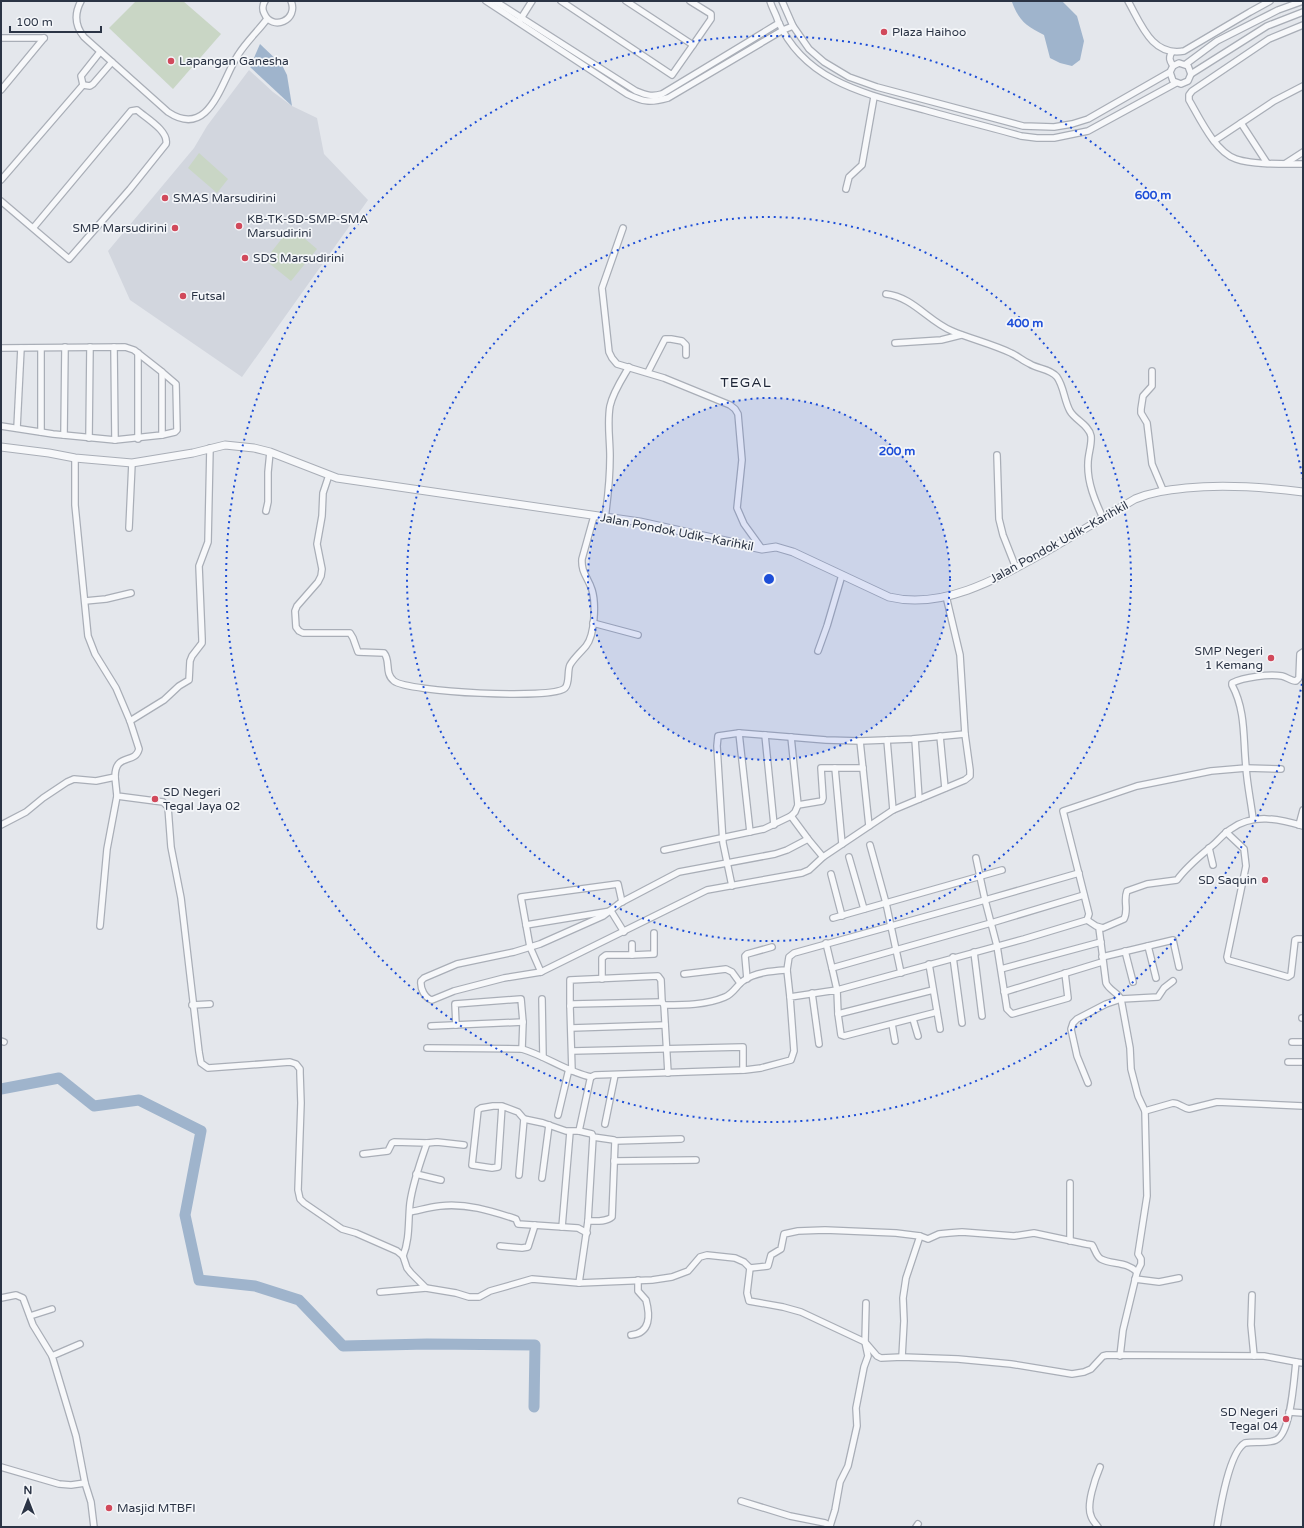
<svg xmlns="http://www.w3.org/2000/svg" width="1304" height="1528" viewBox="0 0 1304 1528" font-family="'Varela Round',sans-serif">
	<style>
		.built { fill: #d2d6de }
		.green { fill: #c9d6c5 }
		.water { fill: #9fb4cc }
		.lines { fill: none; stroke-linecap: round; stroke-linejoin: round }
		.river { stroke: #9fb4cc; stroke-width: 11 }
		.minor-casing { stroke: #a9aeb7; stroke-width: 8 }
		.tertiary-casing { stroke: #a9aeb7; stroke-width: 9 }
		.minor { stroke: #f7f8fa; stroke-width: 5.5 }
		.tertiary { stroke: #f7f8fa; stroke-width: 7 }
		.ring { fill: none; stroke: #1d4ed8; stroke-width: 2; stroke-dasharray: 2 4 }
		.poi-dot { fill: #d1495b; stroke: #f4f6f9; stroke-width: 1.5 }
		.labels { text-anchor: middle; stroke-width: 3.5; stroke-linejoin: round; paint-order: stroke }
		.poi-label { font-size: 12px; fill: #2b3445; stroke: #f4f6f9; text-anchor: start }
		.street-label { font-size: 12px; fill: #2b3445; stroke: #f4f6f9 }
		.quarter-label { font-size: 14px; letter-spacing: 1px; fill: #1d2536; stroke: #f4f6f9 }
		.centre { fill: #1d4ed8; stroke: #f4f6f9; stroke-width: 2 }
		.ring-label { font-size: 12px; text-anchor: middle; font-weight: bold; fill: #1d4ed8; stroke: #f4f6f9; stroke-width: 3.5; stroke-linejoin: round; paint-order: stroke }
	</style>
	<rect width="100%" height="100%" fill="#e4e7ec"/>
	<path class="built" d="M 249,70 L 273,92 L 292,106 L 317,118 L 324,154 L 368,200 L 242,377 L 130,300 L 108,251 L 194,148 L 207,126 Z"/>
	<g class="green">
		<path d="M 136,1 L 183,1 L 221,34 L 173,89 L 109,28 Z"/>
		<path d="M 199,153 L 228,179 L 217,193 L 188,168 Z"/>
		<path d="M 291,227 L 317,249 L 291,281 L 265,260 Z"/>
	</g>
	<g class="water">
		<path d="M 1062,1 L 1077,16 L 1084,41 L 1080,60 L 1072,66 L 1060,63 L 1050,58 L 1044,35 C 1026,26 1019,21 1012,2 Z"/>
		<path d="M 260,44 L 282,65 L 287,75 L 292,106 L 250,67 Z"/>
	</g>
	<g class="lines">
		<path class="river" d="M 1,1089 L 59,1078 L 94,1106 L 139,1100 L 201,1131 L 185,1215 L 199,1280 L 255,1286 L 299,1300 L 343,1346 L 427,1344 L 535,1345 L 534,1407"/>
		<g class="minor-casing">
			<g id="minor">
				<path d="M 81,1 C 74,14 75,26 84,37 L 168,112 C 210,140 221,81 238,55 C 246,42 258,31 267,19"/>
				<path d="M 265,1 C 263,4 262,9 264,13 C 272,32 299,20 291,1"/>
				<path d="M 486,1 L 627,94 C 643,102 650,103 668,98 L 783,30 L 793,26"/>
				<path d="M 495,1 L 636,91 C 646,95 651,97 662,94 L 779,23"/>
				<path d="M 561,1 L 672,75 L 693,45 L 626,1"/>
				<path d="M 690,1 L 711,14 L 711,19 L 693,45"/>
				<path d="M 770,1 C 772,8 776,14 778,21 C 805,82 866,94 925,110 C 957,119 989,127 1021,136 L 1037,138 L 1054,138 L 1088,131 L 1176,83"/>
				<path d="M 782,1 L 793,26 L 809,49 L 824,62 L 849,77 L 877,87 L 1023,126 L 1054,127 L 1072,124 L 1088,119 L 1170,72 L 1173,66 L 1179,63 L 1188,66 L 1191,74 L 1188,81 L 1181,84 L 1173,81 L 1170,72"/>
				<path d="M 1128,1 C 1141,24 1152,57 1184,51 L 1250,12 L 1270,1"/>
				<path d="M 520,20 L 532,1"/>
				<path d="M 1303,25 L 1269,39 L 1192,91 L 1189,95 L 1189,100 C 1199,117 1215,152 1236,159 C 1253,165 1284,164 1303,164"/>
				<path d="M 1,38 L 44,38"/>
				<path d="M 1172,52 C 1168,58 1170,61 1173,66"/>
				<path d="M 1186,64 L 1217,41 L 1278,10 L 1303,1"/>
				<path d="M 1191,74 L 1267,26 L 1303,12"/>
				<path d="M 83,85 L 81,76 L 100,52"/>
				<path d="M 83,85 L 90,86 L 93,84 L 112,62"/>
				<path d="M 1,90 L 44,38"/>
				<path d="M 1241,123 L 1267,163"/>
				<path d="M 1214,141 L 1274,101 L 1303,86"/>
				<path d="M 1286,163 L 1303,152"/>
				<path d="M 1,180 L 83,85"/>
				<path d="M 846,189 L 849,177 L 862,165 L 874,97"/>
				<path d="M 1,201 L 69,259 L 130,189 L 166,144 C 169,131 146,118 137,110 L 131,111 L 34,227"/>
				<path d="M 623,228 L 602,288 L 609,352 L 612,358 L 617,364 L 664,378 L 730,405 L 735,409 L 738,414 L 742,460 L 737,508 L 744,524 L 762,549"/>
				<path d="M 886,294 C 913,297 928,321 952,331 C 971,339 992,344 1011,353 C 1018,356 1023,361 1030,364 C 1038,369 1051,369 1057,377 C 1064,387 1064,400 1070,411 C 1075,420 1089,425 1091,436 C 1092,445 1088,454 1088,463 C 1087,482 1095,501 1103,518"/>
				<path d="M 895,343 L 941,340 L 961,335"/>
				<path d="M 114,347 L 115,440"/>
				<path d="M 1,348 L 125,347 L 134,350 L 162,372 L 162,435 L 115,440 L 53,434 L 1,426"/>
				<path d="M 41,348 L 41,432"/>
				<path d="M 138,353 L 138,439"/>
				<path d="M 1152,371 L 1152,386 L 1143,396 L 1141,409 L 1141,413 L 1147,423 L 1152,464 L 1163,490"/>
				<path d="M 162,372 L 176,384 L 177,430 L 175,432 L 162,435"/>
				<path d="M 648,372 L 665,339 L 671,339 L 682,341 L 686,345 L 686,355"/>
				<path d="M 17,428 L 21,348"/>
				<path d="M 64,435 L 65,347"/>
				<path d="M 89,438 L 90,347"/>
				<path d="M 997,455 L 999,519 L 1003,535 L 1016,568"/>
				<path d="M 329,475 L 323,493 L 322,516 L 317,544 L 322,569 L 321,576 L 318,582 L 297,606 L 295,611 L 296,627 L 299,631 L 303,633 L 350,633 L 353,638 L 358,652 L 384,653 C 391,661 384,673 394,681 C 408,692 553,700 565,688 C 570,683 567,671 570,665 C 574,658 581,652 586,646 C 595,635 596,603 592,590 C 588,577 581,573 582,559 L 594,516"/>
				<path d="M 266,511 L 268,502 L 268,472 L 270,452"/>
				<path d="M 605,518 C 608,497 610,477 610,456 C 610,439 607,423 610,406 C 613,392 622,379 629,367"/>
				<path d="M 129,528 L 132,463"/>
				<path d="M 85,601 L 106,599 L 131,593"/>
				<path d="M 593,623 L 638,635"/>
				<path d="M 818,651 L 827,626 L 842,575"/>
				<path d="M 130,721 L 164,700 L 179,686 L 189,680 L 190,661 L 192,656 L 202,643 L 202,639 L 199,566 L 208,542 L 210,448"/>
				<path d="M 739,733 L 750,832"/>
				<path d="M 765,735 L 774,825"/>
				<path d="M 940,736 L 945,788"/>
				<path d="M 915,739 L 919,799"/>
				<path d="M 887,740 L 893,810"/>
				<path d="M 860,741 L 869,826"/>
				<path d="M 835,768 L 842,844"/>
				<path d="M 115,777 L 117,796 L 163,802 L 168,807 L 171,847 L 181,898 L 199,1052 L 201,1063 L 208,1068 L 290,1062 L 296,1064 L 300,1069 L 300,1073 L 301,1103 L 298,1190 L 300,1199 L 304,1203 L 342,1229 L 356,1233 L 397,1251 L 403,1256 L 407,1268 L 411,1273 L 426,1288 L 456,1293 L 469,1297 L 479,1297 L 490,1291 L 532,1279 L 579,1283 L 652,1280 L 672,1277 L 688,1271 L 700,1257 L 707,1255 L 735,1258 L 744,1262 L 750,1268"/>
				<path d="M 798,805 L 822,801 L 823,798 L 821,768 L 863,768"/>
				<path d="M 791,816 L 808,839 L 823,857"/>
				<path d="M 1253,819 C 1251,802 1247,784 1246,767 C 1243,739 1246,711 1232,685 L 1232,683 C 1244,677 1269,674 1282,676 C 1287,677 1291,681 1296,681 L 1299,678 L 1300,654 L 1303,652"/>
				<path d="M 1,825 L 26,812 L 43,798 L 67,782 L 74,779 L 96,781 L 115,777 C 115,752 135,765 139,749 L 130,721 L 116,688 L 95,654 L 88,636 L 75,505 L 75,458"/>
				<path d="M 1299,825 L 1303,810"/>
				<path d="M 1226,832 L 1244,849 L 1246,866 L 1227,957 L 1228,960 L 1288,977 L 1291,975 L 1295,940 L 1297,939 L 1303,939"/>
				<path d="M 808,839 L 787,850 L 775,854 L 679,872 L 620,903 L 603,916 L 540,944 L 514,952 L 457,964 L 424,978 L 421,981 C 420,989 425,998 432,1000 L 454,991 L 504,978 L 541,972 L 707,890 L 802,873 L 809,870 L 823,857 L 893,810 L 965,780 L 970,776 L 970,770 L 965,734 L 960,655 L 946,596"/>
				<path d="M 870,845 L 886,903 L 901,973"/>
				<path d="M 1209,848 L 1213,865"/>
				<path d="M 664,850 L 764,829 L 791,816 L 795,812 L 798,805 L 791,737"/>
				<path d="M 849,857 L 864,909"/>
				<path d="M 976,858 L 985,900 L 1079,873"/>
				<path d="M 831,874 L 842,916"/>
				<path d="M 732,886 L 723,843 L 717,746 L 718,736 L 739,733 L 826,740 L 860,741 L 912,739 L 965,734"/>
				<path d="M 833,918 L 1002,870"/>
				<path d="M 1087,920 L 1096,926 L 1103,928 L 1124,919 C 1129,910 1123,901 1127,891 L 1147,884 L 1177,880 C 1187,866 1200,856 1213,845 C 1219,840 1224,833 1231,829 C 1253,813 1279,819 1303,826"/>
				<path d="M 526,925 L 611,911 L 624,932"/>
				<path d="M 100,926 L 107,849 L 117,796"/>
				<path d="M 1099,928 L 1106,983 C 1109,990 1117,992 1121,999 L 1130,1048 L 1131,1069 L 1138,1096 L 1145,1111 L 1147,1196 L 1138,1254 L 1141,1259 L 1141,1264 L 1137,1272"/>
				<path d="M 826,943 L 832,968"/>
				<path d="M 1148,946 L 1156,978"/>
				<path d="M 1125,951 L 1133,982"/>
				<path d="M 974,952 L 982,1016"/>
				<path d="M 632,955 L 654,954 L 654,933"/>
				<path d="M 953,957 L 962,1023"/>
				<path d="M 1102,957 L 1173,940 L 1179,967"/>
				<path d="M 929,964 L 940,1029"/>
				<path d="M 1001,969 L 1101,942"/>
				<path d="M 787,970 L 790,997"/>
				<path d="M 541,972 L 530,947 L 521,897 L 618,884 L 622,902"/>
				<path d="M 1065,973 L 1068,998 L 1012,1014 L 1007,1009 L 997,946 L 991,923 L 1084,895"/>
				<path d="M 684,974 L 726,969 L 732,972 L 740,983"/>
				<path d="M 602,979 L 602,958 L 606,955 L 632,955 L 632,944"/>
				<path d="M 747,979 L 745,956 L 747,954 L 772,947"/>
				<path d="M 1004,992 L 1102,962"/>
				<path d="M 812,993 L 819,1044"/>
				<path d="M 542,999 L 543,1057"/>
				<path d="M 192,1005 L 210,1004"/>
				<path d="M 664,1005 L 668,1073"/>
				<path d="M 570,1006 L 570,980 L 658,976 L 661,980 L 662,1002 L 664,1005 C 685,1005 706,1005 725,997 C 733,994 737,985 743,981 C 755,972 773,971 787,970 L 789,957 L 794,953 L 985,900 L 991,923 L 832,968 L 837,990 L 1024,939 L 1087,920 L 1089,914 L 1063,811 L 1137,786 L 1172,779 L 1211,771 L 1246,768 L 1281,769"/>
				<path d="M 838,1014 L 933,990"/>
				<path d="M 1302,1018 L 1303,1018"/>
				<path d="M 913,1019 L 918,1036"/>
				<path d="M 892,1024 L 895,1041"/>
				<path d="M 456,1025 L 455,1004 L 521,999 L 523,1022 L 522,1049"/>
				<path d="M 431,1026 L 523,1022"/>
				<path d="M 571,1028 L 665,1025"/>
				<path d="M 1,1041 L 4,1042"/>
				<path d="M 1292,1042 L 1303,1042"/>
				<path d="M 427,1048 L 522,1049 C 546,1056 567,1072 591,1077"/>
				<path d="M 572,1051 L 743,1047 L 743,1070"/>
				<path d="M 1288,1062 L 1303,1062"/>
				<path d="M 572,1071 L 570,1006 L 573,1004 L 662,1002"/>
				<path d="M 1088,1083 L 1077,1056 L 1071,1029 L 1073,1023 L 1077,1019 L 1106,1004 L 1121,999 L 1158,997 L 1164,988 L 1173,981"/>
				<path d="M 502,1106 L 498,1167 L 492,1168 L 472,1165 L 478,1110 L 481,1108 L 493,1106 L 502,1106 L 518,1112 L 524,1119 L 543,1123 L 566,1131 L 579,1131 L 592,1134 L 593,1137 L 614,1140 L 615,1141 L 681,1139"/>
				<path d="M 1145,1111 L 1173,1103 C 1179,1103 1183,1108 1189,1109 L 1217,1102 L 1303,1106"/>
				<path d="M 558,1115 L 569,1069"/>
				<path d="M 605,1124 L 615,1075"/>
				<path d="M 579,1131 L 590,1080 L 591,1077 L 595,1075 L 745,1070 L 761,1068 L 791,1060 L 794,1051 L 790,997 L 837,990 L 838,1014 L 841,1035 L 844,1036 L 937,1012"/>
				<path d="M 427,1143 L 437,1142 L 464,1145"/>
				<path d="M 363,1154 L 388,1151 L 392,1143 L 394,1142 L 427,1143 C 420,1163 413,1182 410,1203 C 408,1221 410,1239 403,1256"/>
				<path d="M 614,1161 L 696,1160"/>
				<path d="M 416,1174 L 441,1180"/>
				<path d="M 519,1175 L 524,1119"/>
				<path d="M 542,1178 L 549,1125"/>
				<path d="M 1070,1183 L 1070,1241"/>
				<path d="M 410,1212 C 420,1210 430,1207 440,1206 C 467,1203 491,1211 516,1219 L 518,1224 L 578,1228 L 587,1233"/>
				<path d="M 588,1221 C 596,1221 606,1222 612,1217 L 615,1141"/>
				<path d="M 562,1227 L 570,1132"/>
				<path d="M 500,1246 L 522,1248 L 528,1247 L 535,1225"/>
				<path d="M 750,1268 L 747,1293 L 749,1301 L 783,1307 L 801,1312 L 865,1342 L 877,1356 L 881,1358 L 902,1357 L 958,1359 L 1011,1364 L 1072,1374 L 1084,1372 L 1091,1369 L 1103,1356 L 1107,1355 L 1264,1356 L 1296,1362"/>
				<path d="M 750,1268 L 768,1266 L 771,1255 L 781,1249 L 784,1234 L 798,1231 L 825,1230 L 896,1233 L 920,1236 L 928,1239 L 939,1234 L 949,1233 L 962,1232 L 1014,1236 L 1034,1233 L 1086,1244 L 1092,1245 C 1095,1249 1096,1256 1101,1259 C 1112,1265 1126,1261 1137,1272 L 1123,1330 L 1120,1356"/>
				<path d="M 1135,1279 L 1159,1282 L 1179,1278"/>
				<path d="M 579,1283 L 588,1221 L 593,1137"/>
				<path d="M 380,1292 L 426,1288"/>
				<path d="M 1252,1295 L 1251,1325 L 1254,1356"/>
				<path d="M 1,1298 L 16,1295 L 23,1298 L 33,1325 L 52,1356"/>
				<path d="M 30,1316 L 52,1309"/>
				<path d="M 631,1335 C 651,1333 650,1315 646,1300 L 638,1291 L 638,1280"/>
				<path d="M 80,1344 L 52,1356 L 76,1436 L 85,1483 L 91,1502 L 94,1527"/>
				<path d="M 902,1357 L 904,1321 L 903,1298 L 906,1278 L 920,1236"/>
				<path d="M 1289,1412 L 1303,1413"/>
				<path d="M 1,1467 L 59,1484 L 71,1485 L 85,1483"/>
				<path d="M 741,1501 L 790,1516 L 825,1523 L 829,1525 L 830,1527"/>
				<path d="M 830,1526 L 835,1510 L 840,1482 L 848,1466 L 857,1426 L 856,1408 L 864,1367 L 868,1356 L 865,1342 L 866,1303"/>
				<path d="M 916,1527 L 918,1524"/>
				<path d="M 1098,1527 C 1096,1524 1092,1520 1091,1516 C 1086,1505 1095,1479 1100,1467"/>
				<path d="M 1217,1527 C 1220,1509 1229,1452 1245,1443 C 1255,1441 1267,1444 1276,1440 C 1291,1434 1294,1378 1296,1362 L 1303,1363"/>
			</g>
		</g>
		<g class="tertiary-casing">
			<path id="tertiary" d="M 1,447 L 49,453 L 75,458 L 132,463 L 193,453 L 225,445 L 254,448 L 270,452 L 337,478 L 640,522 L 762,549 L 776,547 L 793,552 L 889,597 C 947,611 1005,574 1054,547 C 1081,531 1108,515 1135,499 C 1152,492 1168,490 1186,488 C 1226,484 1264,487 1303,492"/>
		</g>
		<use href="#minor" class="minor"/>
		<use href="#tertiary" class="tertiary"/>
	</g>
	<circle cx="769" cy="579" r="181" fill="#1d4ed8" fill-opacity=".12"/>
	<g class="ring">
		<circle cx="769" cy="579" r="181"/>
		<circle cx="769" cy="579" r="362"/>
		<path d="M1303 678A543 543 0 1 1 1303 480"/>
	</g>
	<g class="poi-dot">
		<circle cx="884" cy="32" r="4"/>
		<circle cx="171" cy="61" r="4"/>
		<circle cx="165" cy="198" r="4"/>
		<circle cx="239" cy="226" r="4"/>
		<circle cx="175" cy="228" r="4"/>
		<circle cx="245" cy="258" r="4"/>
		<circle cx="183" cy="296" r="4"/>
		<circle cx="1271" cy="658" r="4"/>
		<circle cx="155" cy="799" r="4"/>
		<circle cx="1265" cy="880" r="4"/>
		<circle cx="1286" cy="1419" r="4"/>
		<circle cx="109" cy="1508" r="4"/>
	</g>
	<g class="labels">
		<g class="poi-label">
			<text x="892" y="36">Plaza Haihoo</text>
			<text x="179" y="65">Lapangan Ganesha</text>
			<text x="173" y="202">SMAS Marsudirini</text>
			<text x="247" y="223">KB-TK-SD-SMP-SMA<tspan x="247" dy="14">Marsudirini</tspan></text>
			<text x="167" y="232" text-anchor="end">SMP Marsudirini</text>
			<text x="253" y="262">SDS Marsudirini</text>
			<text x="191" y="300">Futsal</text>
			<text x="1263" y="655" text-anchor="end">SMP Negeri<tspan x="1263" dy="14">1 Kemang</tspan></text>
			<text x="163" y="796">SD Negeri<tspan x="163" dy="14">Tegal Jaya 02</tspan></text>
			<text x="1257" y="884" text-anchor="end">SD Saquin</text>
			<text x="1278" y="1416" text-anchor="end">SD Negeri<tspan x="1278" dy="14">Tegal 04</tspan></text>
			<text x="117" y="1512">Masjid MTBFI</text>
		</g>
		<g class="street-label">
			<text transform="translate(677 532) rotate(11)" y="4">Jalan Pondok Udik–Karihkil</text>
			<text transform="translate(1059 542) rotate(-29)" y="4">Jalan Pondok Udik–Karihkil</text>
		</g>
		<g class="quarter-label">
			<text x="746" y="387">TEGAL</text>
		</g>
	</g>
	<circle cx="769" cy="579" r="6" class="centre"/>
	<g class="ring-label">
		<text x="1153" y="199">600 m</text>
		<text x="1025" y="327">400 m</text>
		<text x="897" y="455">200 m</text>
	</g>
	<rect width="1304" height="1528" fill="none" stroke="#2b3445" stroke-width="4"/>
	<g transform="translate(28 1500)" stroke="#f4f6f9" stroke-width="3" paint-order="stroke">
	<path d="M0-3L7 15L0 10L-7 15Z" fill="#2b3445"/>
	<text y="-6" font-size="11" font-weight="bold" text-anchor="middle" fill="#2b3445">N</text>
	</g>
	<path d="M10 26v6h91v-6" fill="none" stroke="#2b3445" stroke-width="2"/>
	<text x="16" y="26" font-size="12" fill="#2b3445" stroke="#f4f6f9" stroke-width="3" paint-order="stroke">100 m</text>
</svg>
